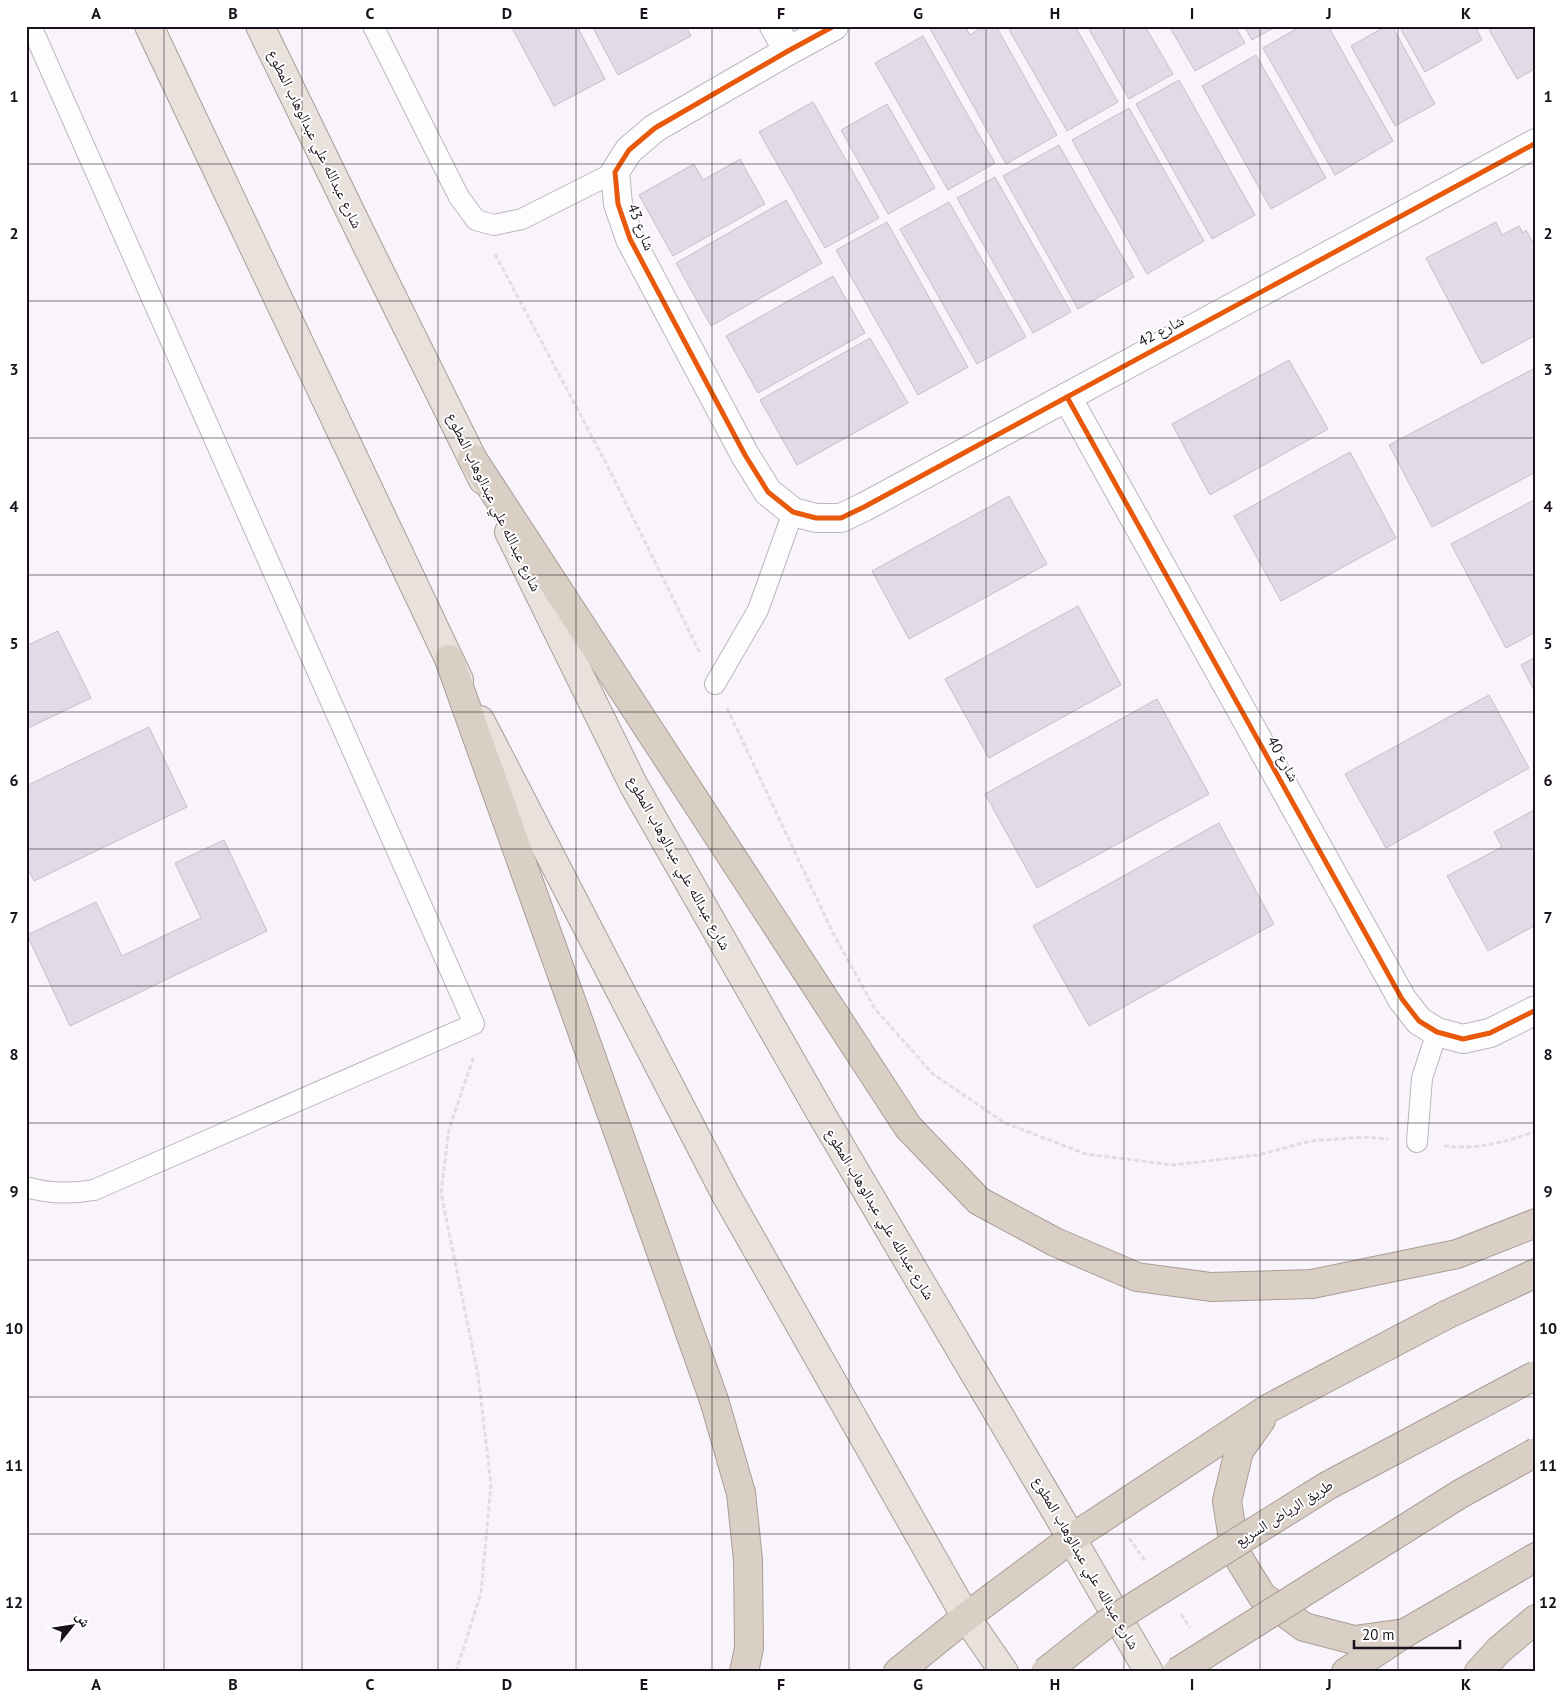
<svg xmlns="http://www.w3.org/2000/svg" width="1562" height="1698" viewBox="0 0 1562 1698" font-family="'PT Sans','Noto Naskh Arabic',sans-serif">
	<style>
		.building { fill: #e2dae6; stroke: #c6bfc8 }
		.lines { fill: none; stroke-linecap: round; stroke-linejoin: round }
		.service-casing { stroke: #bcb6bf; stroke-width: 22 }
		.minor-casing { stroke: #bcb6bf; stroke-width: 30 }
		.primary-casing { stroke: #a99d96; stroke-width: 30 }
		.motorway-casing { stroke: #a99d96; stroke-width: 30 }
		.path { stroke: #e0dee0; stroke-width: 3; stroke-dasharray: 5 2.5; stroke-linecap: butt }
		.service { stroke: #fefdfe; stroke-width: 20 }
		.minor { stroke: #fefdfe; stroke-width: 28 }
		.primary { stroke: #e8e1dc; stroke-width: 28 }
		.motorway { stroke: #dacfc5; stroke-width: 28 }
		.motorway-bridge-casing { stroke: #a99d96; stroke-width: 30; stroke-linecap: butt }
		.motorway-bridge { stroke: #dacfc5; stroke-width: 28 }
		.cycleway-casing { stroke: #fff; stroke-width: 8 }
		.cycleway { stroke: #e8590c; stroke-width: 5 }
		.grid { fill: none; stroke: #19121c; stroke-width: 1; stroke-opacity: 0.55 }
		.labels { text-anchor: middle; stroke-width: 4; stroke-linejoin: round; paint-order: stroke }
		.street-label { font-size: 15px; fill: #19121c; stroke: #fff }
		.neatline { fill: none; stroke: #19121c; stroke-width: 2 }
		.grid-label { font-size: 16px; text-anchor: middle; font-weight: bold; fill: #19121c }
	</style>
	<rect width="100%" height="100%" fill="#f9f4fb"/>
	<g class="building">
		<path d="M 511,26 L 577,26 L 605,79 L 554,106 Z"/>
		<path d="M 592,26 L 686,26 L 691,36 L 618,75 Z"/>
		<path d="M 931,26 L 965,26 L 970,35 L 984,26 L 996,26 L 1057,135 L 1006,164 L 929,27 Z"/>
		<path d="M 1007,26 L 1075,26 L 1118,102 L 1067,131 Z"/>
		<path d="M 1087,26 L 1145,26 L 1173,74 L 1129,99 Z"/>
		<path d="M 1169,26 L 1235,26 L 1245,43 L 1195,71 Z"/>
		<path d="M 1244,26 L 1277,26 L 1252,40 Z"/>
		<path d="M 1301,26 L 1328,26 L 1393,141 L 1335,175 L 1263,48 Z"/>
		<path d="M 1386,26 L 1392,26 L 1435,104 L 1395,126 L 1351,46 Z"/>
		<path d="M 1399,26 L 1475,26 L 1482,40 L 1425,72 Z"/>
		<path d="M 1487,26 L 1536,26 L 1536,68 L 1517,79 Z"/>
		<path d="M 923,36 L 995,163 L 948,190 L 875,63 Z"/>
		<path d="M 1256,55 L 1326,178 L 1271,209 L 1202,86 Z"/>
		<path d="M 1179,80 L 1255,215 L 1212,239 L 1136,104 Z"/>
		<path d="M 813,102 L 879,218 L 825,248 L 759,132 Z"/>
		<path d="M 887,104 L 935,188 L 888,214 L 841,130 Z"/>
		<path d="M 1129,108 L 1204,241 L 1147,274 L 1072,140 Z"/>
		<path d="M 1059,145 L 1134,277 L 1078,309 L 1003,176 Z"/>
		<path d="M 740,159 L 765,204 L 673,256 L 639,195 L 694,164 L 703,180 Z"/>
		<path d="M 995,177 L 1071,312 L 1033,333 L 957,198 Z"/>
		<path d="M 786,200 L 822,263 L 711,326 L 676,263 Z"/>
		<path d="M 949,202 L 1026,337 L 977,364 L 900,229 Z"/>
		<path d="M 887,222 L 968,367 L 918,395 L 836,250 Z"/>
		<path d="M 1496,222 L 1502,235 L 1519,226 L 1523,233 L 1526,230 L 1536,248 L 1536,335 L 1482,364 L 1426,258 Z"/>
		<path d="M 833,276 L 865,333 L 758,393 L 726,336 Z"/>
		<path d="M 870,338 L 908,403 L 797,465 L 760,400 Z"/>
		<path d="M 1289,360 L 1328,429 L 1210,495 L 1172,424 Z"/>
		<path d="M 1535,368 L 1536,472 L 1432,527 L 1389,445 Z"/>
		<path d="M 1350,452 L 1396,538 L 1281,601 L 1234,516 Z"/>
		<path d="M 1009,496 L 1047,564 L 909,639 L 872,571 Z"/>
		<path d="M 1536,499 L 1536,632 L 1506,648 L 1451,544 Z"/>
		<path d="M 1078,606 L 1121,685 L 989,758 L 945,679 Z"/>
		<path d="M 58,631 L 91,698 L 26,729 L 26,646 Z"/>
		<path d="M 1536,657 L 1536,694 L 1521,665 Z"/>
		<path d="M 1489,695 L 1529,768 L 1386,848 L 1345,774 Z"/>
		<path d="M 1157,699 L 1209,794 L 1037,888 L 985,794 Z"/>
		<path d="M 149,727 L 187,807 L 34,881 L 26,865 L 26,786 Z"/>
		<path d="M 1536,809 L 1536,925 L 1488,951 L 1447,876 L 1502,847 L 1494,832 Z"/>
		<path d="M 1219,823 L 1274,924 L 1089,1026 L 1033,926 Z"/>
		<path d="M 224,840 L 267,931 L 70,1026 L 27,935 L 96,902 L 122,956 L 201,918 L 175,863 Z"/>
	</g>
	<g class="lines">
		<g class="service-casing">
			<g id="service">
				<path d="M 373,26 L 459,197 L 476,220 L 494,225 L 522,219 L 615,172"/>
				<path d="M 715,684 L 758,610 L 793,512"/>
				<path d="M 1417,1142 L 1422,1078 L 1437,1032"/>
				<path d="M 26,1187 C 49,1194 71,1194 94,1190 L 474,1024 L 31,26"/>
			</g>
		</g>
		<g class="minor-casing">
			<g id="minor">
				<path d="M 774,26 L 788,51"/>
				<path d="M 834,26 L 788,51 L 655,128 L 629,150 L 615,172 L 618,204 L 630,239 L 745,455 L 768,492 L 793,512 L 816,518 L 841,518 L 864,507 L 1536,143"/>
				<path d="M 1067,397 L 1402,999 L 1419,1021 L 1437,1032 L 1463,1039 L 1490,1033 L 1536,1010"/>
			</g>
		</g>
		<g class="primary-casing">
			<g id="primary">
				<path d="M 149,26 L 459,680"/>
				<path d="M 260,26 L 368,248 L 483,480"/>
				<path d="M 509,532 L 633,784 L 823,1117 L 1054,1508 L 1149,1672"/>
				<path d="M 480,720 L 725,1193 L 966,1617 L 1004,1672"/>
			</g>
		</g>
		<g class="motorway-casing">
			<g id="motorway">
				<path d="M 472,458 L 908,1127 L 979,1201 L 1055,1242 L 1137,1277 L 1211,1287 L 1312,1284 L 1457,1254 L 1536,1223"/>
				<path d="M 449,659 L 714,1400 L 741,1493 L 748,1560 L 749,1648 L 744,1672"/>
				<path d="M 1261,1420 L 1239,1451 L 1227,1501 L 1235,1552 L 1262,1596 L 1304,1627 L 1354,1640 L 1405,1633"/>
				<path d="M 898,1672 L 966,1617 L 1072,1538 L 1269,1408 L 1446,1315 L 1536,1273"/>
				<path d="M 1346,1672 L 1405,1633 L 1536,1557"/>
				<path d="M 1479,1672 L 1499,1650 L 1536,1619"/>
			</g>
		</g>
		<g class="path">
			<path d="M 495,254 L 607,465 L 700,653"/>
			<path d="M 727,708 L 833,933 L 875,1009 L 933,1074 L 1005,1123 L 1086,1154 L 1173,1165 L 1258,1155 L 1310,1141 L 1364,1137 L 1388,1139"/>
			<path d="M 1444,1146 C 1475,1150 1507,1142 1536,1131"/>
			<path d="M 1129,1538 L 1145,1561"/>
			<path d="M 1181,1614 L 1190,1628"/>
			<path d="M 456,1672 L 481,1593 L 491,1484 L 478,1375 L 441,1193 L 449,1129 L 474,1056"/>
		</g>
		<use href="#service" class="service"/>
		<use href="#minor" class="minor"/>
		<use href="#primary" class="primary"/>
		<use href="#motorway" class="motorway"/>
		<g class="motorway-bridge-casing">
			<g id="motorway-bridge">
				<path d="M 1045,1672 L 1106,1624 L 1327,1486 L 1536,1375"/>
				<path d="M 1177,1672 L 1460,1494 L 1536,1452"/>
			</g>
		</g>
		<use href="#motorway-bridge" class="motorway-bridge"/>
		<g class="cycleway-casing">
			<g id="cycleway">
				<path d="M 834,26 L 788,51 L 655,128 L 629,150 L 615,172 L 618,204 L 630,239 L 745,455 L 768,492 L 793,512 L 816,518 L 841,518 L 864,507 L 1536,143"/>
				<path d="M 1067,397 L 1402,999 L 1419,1021 L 1437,1032 L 1463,1039 L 1490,1033 L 1536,1010"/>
			</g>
		</g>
		<use href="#cycleway" class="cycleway"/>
	</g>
	<path class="grid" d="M 164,26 L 164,1672M 302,26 L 302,1672M 438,26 L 438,1672M 576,26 L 576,1672M 712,26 L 712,1672M 849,26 L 849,1672M 986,26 L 986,1672M 1124,26 L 1124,1672M 1260,26 L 1260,1672M 1398,26 L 1398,1672M 26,164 L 1536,164M 26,301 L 1536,301M 26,438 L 1536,438M 26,575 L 1536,575M 26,712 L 1536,712M 26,849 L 1536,849M 26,986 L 1536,986M 26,1123 L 1536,1123M 26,1260 L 1536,1260M 26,1397 L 1536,1397M 26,1534 L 1536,1534"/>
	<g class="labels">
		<g class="street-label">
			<text transform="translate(315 139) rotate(64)" y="5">شارع عبدالله علي عبدالوهاب المطوع</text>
			<text transform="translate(641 227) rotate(68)" y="5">شارع 43</text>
			<text transform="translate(1161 331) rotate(-28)" y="5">شارع 42</text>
			<text transform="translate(494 502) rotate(64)" y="5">شارع عبدالله علي عبدالوهاب المطوع</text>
			<text transform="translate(1283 759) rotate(61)" y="5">شارع 40</text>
			<text transform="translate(679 863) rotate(61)" y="5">شارع عبدالله علي عبدالوهاب المطوع</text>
			<text transform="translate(880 1214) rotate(59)" y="5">شارع عبدالله علي عبدالوهاب المطوع</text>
			<text transform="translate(1284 1513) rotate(-32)" y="5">طريق الرياض السريع</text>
			<text transform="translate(1086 1563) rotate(60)" y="5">شارع عبدالله علي عبدالوهاب المطوع</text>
		</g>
	</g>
	<rect width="1562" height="1698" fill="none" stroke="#ffffff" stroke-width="55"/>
	<g transform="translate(72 1626) rotate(60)" stroke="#ffffff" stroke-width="4" paint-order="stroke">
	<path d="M0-4L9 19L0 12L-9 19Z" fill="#19121c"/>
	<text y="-8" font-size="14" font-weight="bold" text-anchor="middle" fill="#19121c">ش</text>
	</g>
	<path d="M1354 1640v8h106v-8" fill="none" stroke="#19121c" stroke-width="2.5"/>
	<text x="1362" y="1640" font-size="15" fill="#19121c" stroke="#ffffff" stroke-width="4" paint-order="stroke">20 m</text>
	<rect x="28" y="28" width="1506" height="1642" class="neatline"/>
	<g class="grid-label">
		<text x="96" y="19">A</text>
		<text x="233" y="19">B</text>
		<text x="370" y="19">C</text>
		<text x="507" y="19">D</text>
		<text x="644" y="19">E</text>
		<text x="781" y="19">F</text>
		<text x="918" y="19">G</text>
		<text x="1055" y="19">H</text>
		<text x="1192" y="19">I</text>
		<text x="1329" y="19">J</text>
		<text x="1466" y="19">K</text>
		<text x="14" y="102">1</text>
		<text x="1548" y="102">1</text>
		<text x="14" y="239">2</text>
		<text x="1548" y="239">2</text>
		<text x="14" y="375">3</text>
		<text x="1548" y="375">3</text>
		<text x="14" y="512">4</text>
		<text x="1548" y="512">4</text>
		<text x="14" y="649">5</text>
		<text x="1548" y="649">5</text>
		<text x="14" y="786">6</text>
		<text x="1548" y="786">6</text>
		<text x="14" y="923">7</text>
		<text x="1548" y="923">7</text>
		<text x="14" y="1060">8</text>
		<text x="1548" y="1060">8</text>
		<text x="14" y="1197">9</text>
		<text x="1548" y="1197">9</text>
		<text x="14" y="1334">10</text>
		<text x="1548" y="1334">10</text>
		<text x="14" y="1471">11</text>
		<text x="1548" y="1471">11</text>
		<text x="14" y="1608">12</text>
		<text x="1548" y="1608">12</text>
		<text x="96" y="1690">A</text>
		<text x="233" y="1690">B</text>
		<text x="370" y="1690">C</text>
		<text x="507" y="1690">D</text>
		<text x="644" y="1690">E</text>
		<text x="781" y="1690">F</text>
		<text x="918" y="1690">G</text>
		<text x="1055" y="1690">H</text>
		<text x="1192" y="1690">I</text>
		<text x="1329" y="1690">J</text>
		<text x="1466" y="1690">K</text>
	</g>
</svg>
